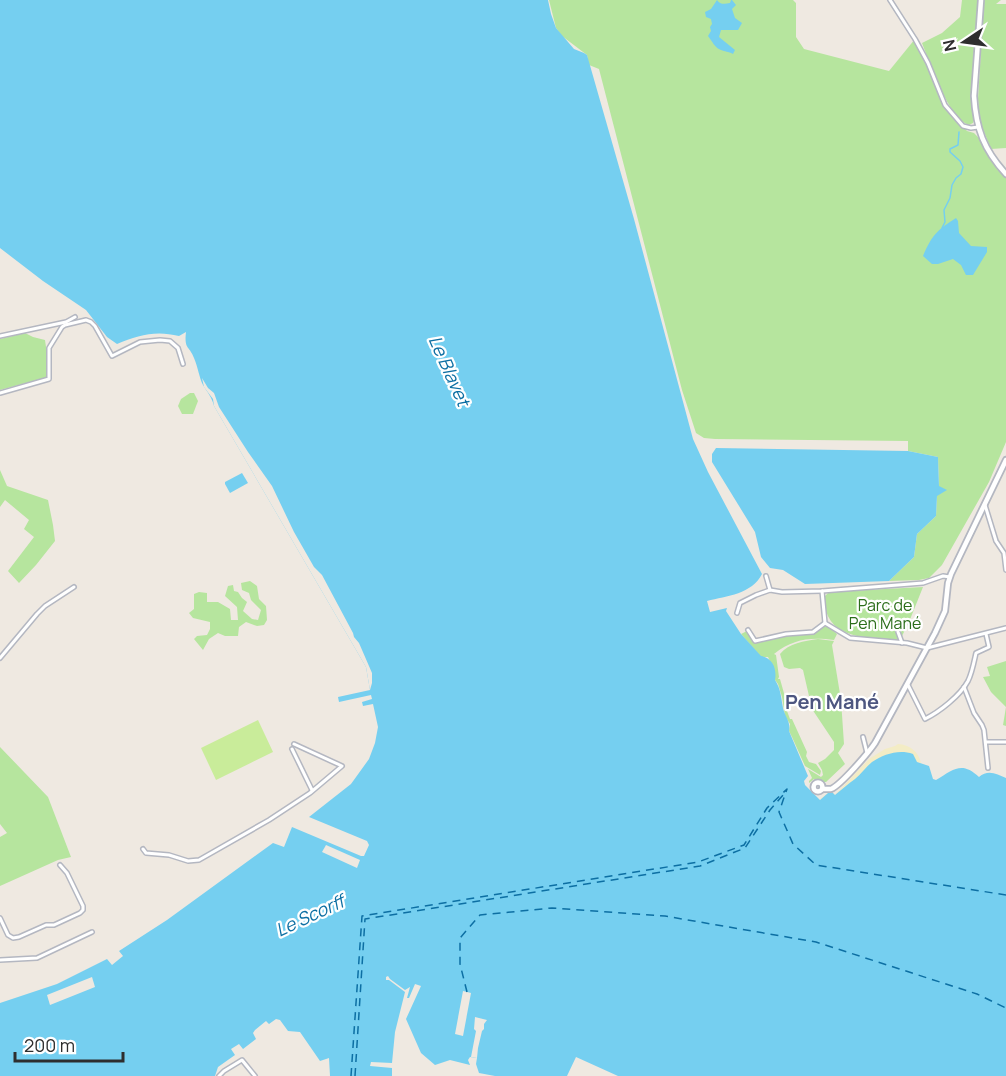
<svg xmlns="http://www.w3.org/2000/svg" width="1006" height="1076" viewBox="0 0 1006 1076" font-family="Manrope,sans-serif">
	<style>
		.green { fill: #b6e59e }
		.sand { fill: #f3ecc5 }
		.pitch { fill: #c9ec9a }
		.water { fill: #75cff0 }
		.pier { fill: #efe9e1 }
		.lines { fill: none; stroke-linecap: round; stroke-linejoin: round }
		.stream { stroke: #75cff0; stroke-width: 1.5 }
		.ferry { stroke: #0d6fa3; stroke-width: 1.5; stroke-dasharray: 8 6; stroke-linecap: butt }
		.street-casing { stroke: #b4b7c1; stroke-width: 6 }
		.secondary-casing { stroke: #b4b7c1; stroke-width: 8 }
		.street { stroke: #fff; stroke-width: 3 }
		.secondary { stroke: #fff; stroke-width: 4.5 }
		.labels { text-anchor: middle; stroke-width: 4.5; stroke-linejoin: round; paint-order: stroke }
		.park-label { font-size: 16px; fill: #2c6e1b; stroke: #fff }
		.water-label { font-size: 18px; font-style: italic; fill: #0d6fa3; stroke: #fff }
		.quarter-label { font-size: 20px; font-weight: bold; fill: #4d5680; stroke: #fff }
	</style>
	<rect width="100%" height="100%" fill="#efe9e1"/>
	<g class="green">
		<path d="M 549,0 L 793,0 L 796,3 L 796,37 L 804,49 L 889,71 L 915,39 L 928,63 L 945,105 L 967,131 L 974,133 L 980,139 L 987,154 L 1006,178 L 1006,442 L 989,482 L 942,565 L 929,578 L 919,580 L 889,581 L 914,557 L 917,534 L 936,516 L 937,495 L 939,486 L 938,457 L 908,451 L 908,441 L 715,439 L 704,438 L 696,433 L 682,390 L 599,69 L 589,65 L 587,55 L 562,36 L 556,28 Z"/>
		<path d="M 962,0 L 979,0 L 972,107 L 974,120 L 973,123 L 969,125 C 948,118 930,63 922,43 L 942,33 L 960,17 Z"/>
		<path d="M 984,0 L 1001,0 L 996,4 L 1006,4 L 1006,148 L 991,149 L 980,122 L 978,99 Z"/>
		<path d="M 25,333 L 33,337 L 45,340 L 46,347 L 48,377 L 0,390 L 0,339 Z"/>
		<path d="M 190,393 L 194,393 L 198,401 L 193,414 L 182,414 L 178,406 L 181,399 Z"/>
		<path d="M 0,470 L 7,486 L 48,500 L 53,525 L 55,541 L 36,565 L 19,583 L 8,571 L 34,537 L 24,529 L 29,520 L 5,500 L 0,507 Z"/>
		<path d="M 250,581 L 257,586 L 259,599 L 266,606 L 267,620 L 264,625 L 257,626 L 246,622 L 239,627 L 238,636 L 225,636 L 218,633 L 209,639 L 203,650 L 194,639 L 197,636 L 207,635 L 210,629 L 210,622 L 193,618 L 189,613 L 194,609 L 194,594 L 199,592 L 207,593 L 207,602 L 218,602 L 230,609 L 231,620 L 238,620 L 237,607 L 225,596 L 228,586 L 233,585 L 234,591 L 238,592 L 242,598 L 247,602 L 243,611 L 252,619 L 258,620 L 261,610 L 251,600 L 249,593 L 242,590 L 241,583 Z"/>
		<path d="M 923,587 L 909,622 L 900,640 C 875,638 835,641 826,611 C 824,607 825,602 824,597 L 829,592 Z"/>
		<path d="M 823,627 L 829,627 L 837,634 L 834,640 C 810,637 793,639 774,654 L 776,655 L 779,677 L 778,679 L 780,679 L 787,704 L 787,711 L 790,719 L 792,719 L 807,752 L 806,756 L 809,762 L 816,764 L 821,771 L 820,775 L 805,766 L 792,737 L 789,731 L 790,724 L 785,716 L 782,697 L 778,684 L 775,680 L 773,668 L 768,657 L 761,657 L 741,634 L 747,631 L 755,643 L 788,634 L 813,634 Z"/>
		<path d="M 818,639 L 834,641 L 832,645 L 841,700 L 844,744 L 838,753 L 845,764 L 826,782 L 823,782 L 814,779 L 809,783 L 809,781 L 812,778 L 808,769 L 821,777 L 823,775 L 822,770 L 818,763 L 825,759 L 834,750 L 834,742 L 812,709 L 803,670 L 800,668 L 789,669 L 784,667 L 780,654 C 789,643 804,641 818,639 Z"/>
		<path d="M 1006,661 L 1006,726 L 1003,725 L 1006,707 L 991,692 L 983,677 L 990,676 L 987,667 Z"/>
		<path d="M 0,747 L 48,797 L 71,857 L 58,860 L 0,886 L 0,837 L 7,833 L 0,824 Z"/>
	</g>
	<path class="sand" d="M 898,744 C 910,745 918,751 921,763 L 913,761 L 858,787 L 819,800 L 828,793 L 832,792 L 835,795 L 869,759 L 885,749 L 895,746 Z"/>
	<path class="pitch" d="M 258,720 L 273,752 L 216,780 L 201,748 Z"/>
	<g class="water">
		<path d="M 0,0 L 548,0 L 551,14 L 556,28 L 574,49 L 584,53 L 587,55 L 634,219 L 693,439 L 708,472 L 762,574 C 752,594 727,596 707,601 L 710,612 L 727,608 L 726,611 L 741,634 L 761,656 C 773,658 777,669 775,680 C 781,689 781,698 783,708 C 785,717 791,722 789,731 L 808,776 L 804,781 L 805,785 L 820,800 L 828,793 L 832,792 L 835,795 C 842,789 848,784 855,779 C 861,774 866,767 872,762 C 884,754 899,749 913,754 L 917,762 L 929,766 L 933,779 L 936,780 C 954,769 962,761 979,777 C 988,769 997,774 1006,778 L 1006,1076 L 618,1076 L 576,1057 L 567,1076 L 495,1076 L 479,1073 L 476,1064 L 477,1058 L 470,1057 L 468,1060 L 470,1065 L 450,1060 L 435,1065 L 421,1053 L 406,1019 L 421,986 L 415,984 L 409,998 L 407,998 L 410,987 L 405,990 L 390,979 L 388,976 L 386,977 L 386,980 L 389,980 L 405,992 L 395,1032 L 392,1063 L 371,1062 L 370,1066 L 392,1068 L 392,1076 L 330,1076 L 329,1058 L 320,1061 L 300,1032 L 288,1031 L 280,1020 L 276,1019 L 269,1024 L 266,1021 L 255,1030 L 253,1033 L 256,1039 L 243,1049 L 239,1044 L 231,1049 L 235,1055 L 218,1067 L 215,1076 L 0,1076 L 0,1003 L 57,984 L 107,959 L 112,965 L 123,956 L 119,951 L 167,920 L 273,843 L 284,847 L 292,827 L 361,856 L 364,856 L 369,845 L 367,841 L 309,817 L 351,784 L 369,759 L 375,743 L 378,727 L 373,704 L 363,706 L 362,702 L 372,699 L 371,695 L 339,702 L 338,697 L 370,690 L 366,667 L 214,406 C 212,397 207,392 203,385 C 199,377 198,367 194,358 C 189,345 184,350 186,332 L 179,336 C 156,330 138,335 117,344 L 107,337 L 86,310 L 43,281 L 0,248 Z"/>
		<path d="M 717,0 C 720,5 725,4 730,3 L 731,0 L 732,0 L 736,5 L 732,9 L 735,18 L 742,23 L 738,30 L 721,30 L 719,37 L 735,50 L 733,54 C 728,51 725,52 721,50 C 715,48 712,41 708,36 L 711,31 L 710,27 L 712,24 L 711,19 L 706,17 L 705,12 L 711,9 Z"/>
		<path d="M 956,218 L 958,221 L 959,233 L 971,246 L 987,247 L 987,252 L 973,275 L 966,275 L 961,265 L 953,259 L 938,264 L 932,264 L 923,256 C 932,235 937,230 956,218 Z"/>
		<path d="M 716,448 L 908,451 L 938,457 L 939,486 L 947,490 L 937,496 L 936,516 L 917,534 L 914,557 L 889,581 L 805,584 L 783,570 L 770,568 L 761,557 L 755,532 L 712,462 L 712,454 Z"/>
		<path d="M 242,473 L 248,483 L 230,493 L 225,484 L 225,482 Z"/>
	</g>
	<g class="pier">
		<path d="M 202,378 L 208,388 L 214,393 L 219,407 L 248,452 L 272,486 L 294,532 L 314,567 L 322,575 L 353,633 L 354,637 L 359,643 L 372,673 L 372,683 L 370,690 L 366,667 L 214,406 L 213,399 L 204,387 Z"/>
		<path d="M 326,845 L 360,860 L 357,868 L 322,852 Z"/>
		<path d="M 92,977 L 95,987 L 50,1005 L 47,995 Z"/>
		<path d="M 463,991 L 471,993 L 463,1036 L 455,1034 Z"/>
		<path d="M 475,1017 L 487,1020 L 484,1024 L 484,1029 L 482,1031 L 478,1048 L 477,1058 L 471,1057 L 476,1031 L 474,1029 Z"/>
	</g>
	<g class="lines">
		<path class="stream" d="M 942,228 L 945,222 L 944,210 L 950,198 L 952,185 L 956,178 L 961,174 L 963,167 L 960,161 L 950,152 L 950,149 L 958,145 L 959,132"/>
		<g class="ferry">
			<path d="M 467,992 L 460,964 L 460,938 L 480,915 L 552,908 L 665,916 L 816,942 L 977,994 L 1006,1008"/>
			<path d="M 351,1076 L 362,916 L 698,862 L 744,845 L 767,808 L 787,789 L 779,812 L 793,844 L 816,865 L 1006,895"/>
			<path d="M 355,1076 L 365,919 L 700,866 L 745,848 L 770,810 L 784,794"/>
		</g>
		<g class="street-casing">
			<g id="street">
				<path d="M 890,0 L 915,39 L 928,63 L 945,105 L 963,126 L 971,128 L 978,127"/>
				<path d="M 0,336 L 66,322 L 75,317"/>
				<path d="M 0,393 L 49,379 L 49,348 L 62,327 L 65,325 L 86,320 L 91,322 L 95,326 L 112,356 L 140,342 L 160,340 L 170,341 L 178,348 L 183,364"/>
				<path d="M 985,505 L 996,541 L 1004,553 L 1006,570"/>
				<path d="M 766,576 L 770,590"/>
				<path d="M 822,591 L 825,623 L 850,638 L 907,643 L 927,648 L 1006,628"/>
				<path d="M 737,613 L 740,603 L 756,595 L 770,590 L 782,592 L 822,591 L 923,583 L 943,576 L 950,577"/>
				<path d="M 748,630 L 755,641 L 786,634 L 813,632 L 825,623"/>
				<path d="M 898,632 L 902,643"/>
				<path d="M 0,658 L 37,614 L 45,606 L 74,587"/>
				<path d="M 908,685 L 925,719 C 939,712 960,696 968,681 C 972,673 974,662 976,653 L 989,647 L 986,634"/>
				<path d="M 964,687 L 974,713 L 982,725 L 984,730 L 988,768"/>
				<path d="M 863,737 L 867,753"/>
				<path d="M 986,742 L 1006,742"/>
				<path d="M 292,749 L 312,790"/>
				<path d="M 143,849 L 146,853 L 169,855 L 188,861 L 199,860 L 269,820 L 310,793 L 342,766 L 294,744"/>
				<path d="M 0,918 L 8,935 L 13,938 L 19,937 L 46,925 L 54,925 L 80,913 L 83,910 L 83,906 L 67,873 L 60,865"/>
				<path d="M 0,960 L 37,958 L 92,932"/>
				<path d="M 219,1076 L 224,1071 L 242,1060 L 255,1076"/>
			</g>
		</g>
		<g class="secondary-casing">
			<g id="secondary">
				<path d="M 981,0 L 974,96 C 976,129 984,150 1006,174"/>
				<circle cx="818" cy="787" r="4.5"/>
				<path d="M 822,789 C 823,789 830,789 831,789 C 841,785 869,752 875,743 L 935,633 L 945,611 L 948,583 L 951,574 L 1006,460"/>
			</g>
		</g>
		<use href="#street" class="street"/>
		<use href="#secondary" class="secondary"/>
	</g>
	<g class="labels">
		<g class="park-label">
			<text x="885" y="611">Parc de<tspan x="885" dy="18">Pen Mané</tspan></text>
		</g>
		<g class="water-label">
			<text transform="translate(449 371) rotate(66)" y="6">Le Blavet</text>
			<text transform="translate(310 916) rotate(-25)" y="6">Le Scorff</text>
		</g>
		<g class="quarter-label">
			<text x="832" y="709">Pen Mané</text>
		</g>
	</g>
	<g transform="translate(964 42) rotate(257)" stroke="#ffffff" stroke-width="4.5" paint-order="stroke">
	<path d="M0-4.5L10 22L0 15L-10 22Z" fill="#2e2e2e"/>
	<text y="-9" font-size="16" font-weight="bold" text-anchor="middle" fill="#2e2e2e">N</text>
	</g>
	<path d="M15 1052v9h108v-9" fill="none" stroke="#2e2e2e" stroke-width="3"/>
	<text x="24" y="1052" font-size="18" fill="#2e2e2e" stroke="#ffffff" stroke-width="4.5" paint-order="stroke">200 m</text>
</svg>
